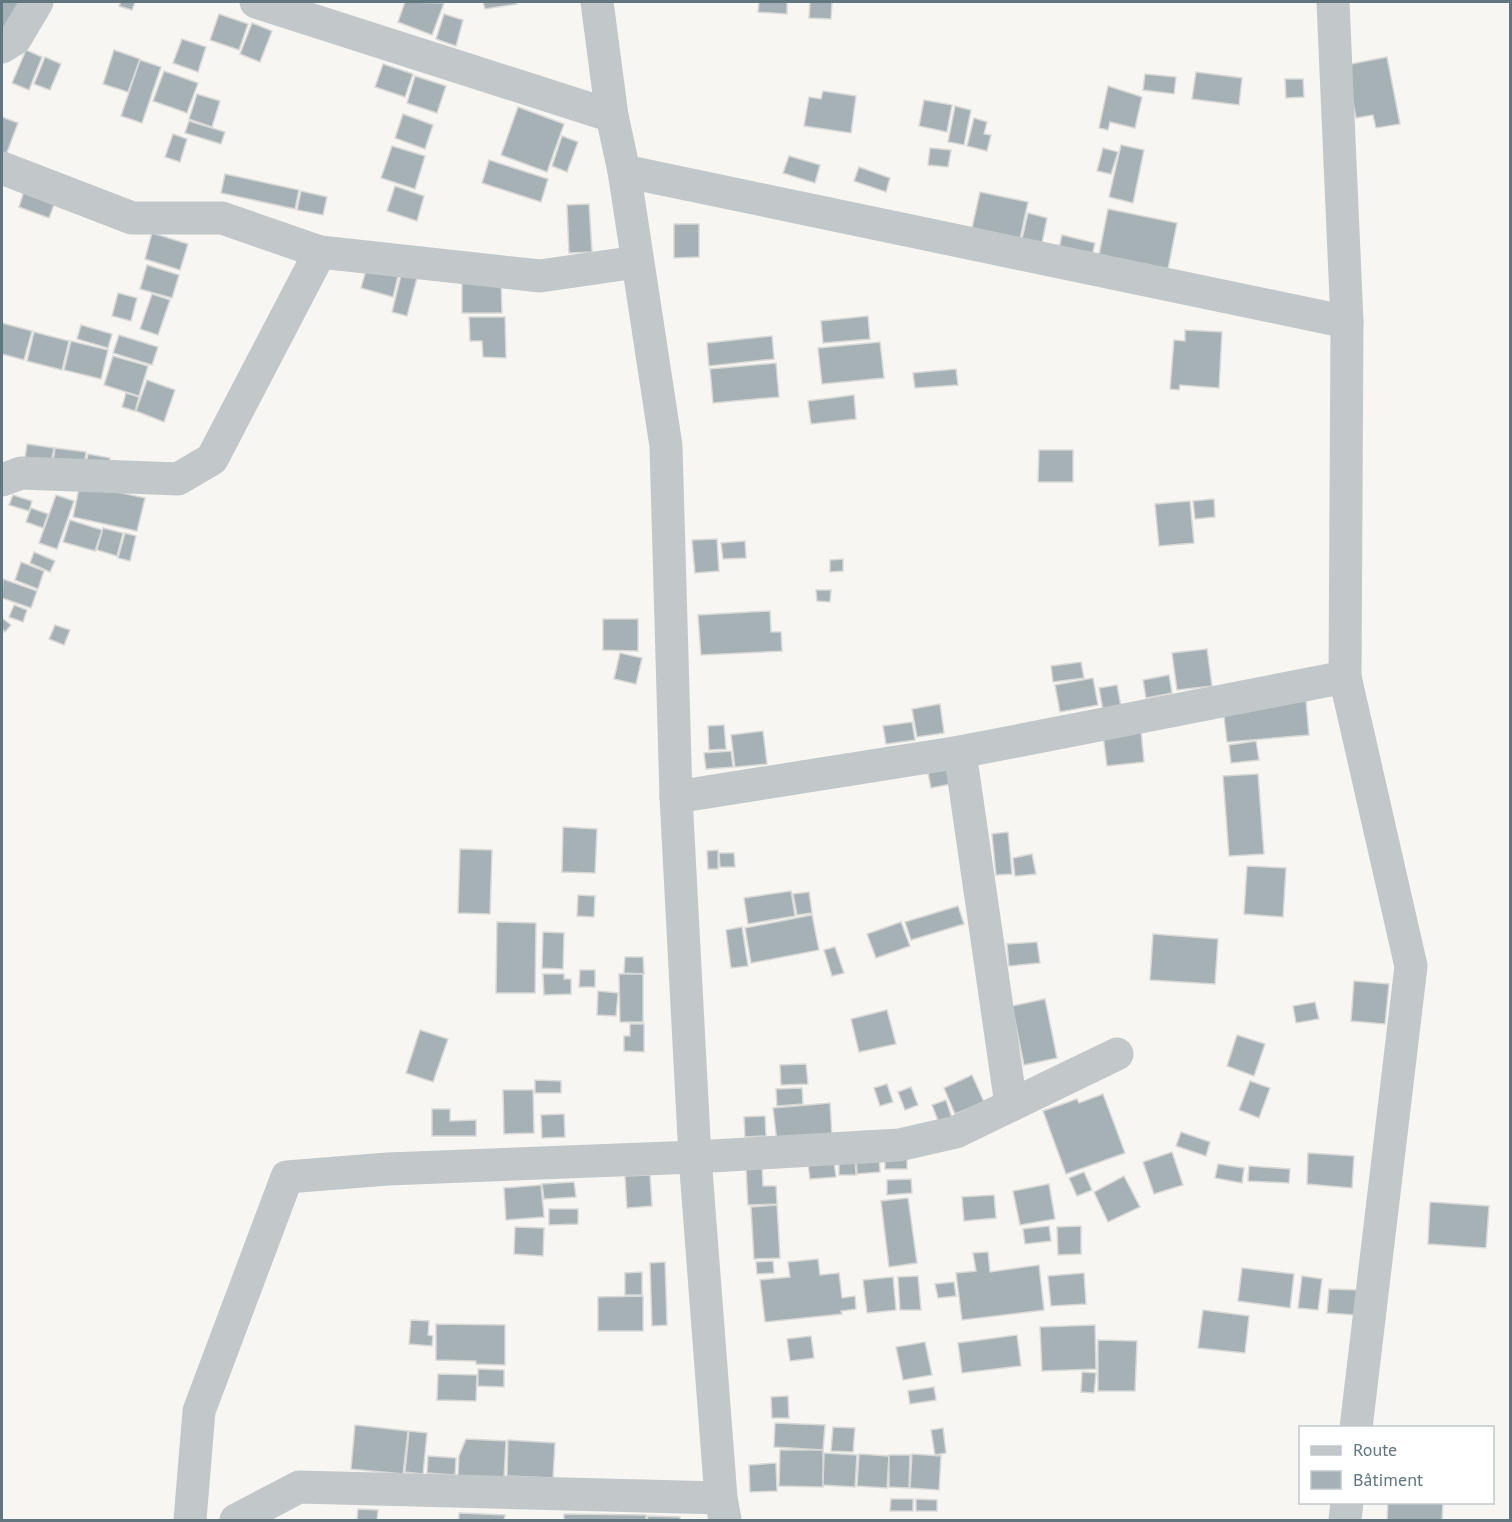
<svg xmlns="http://www.w3.org/2000/svg" width="1512" height="1522" viewBox="0 0 1512 1522" font-family="'PT Sans',sans-serif">
	<style>
		.building { fill: #a6b1b5; stroke: #d8d8d6; stroke-width: 1.5 }
		.lines { fill: none; stroke-linecap: round; stroke-linejoin: round }
		.minor { stroke: #c2c7c9; stroke-width: 33 }
		.tertiary { stroke: #c2c7c9; stroke-width: 33 }
	</style>
	<rect width="100%" height="100%" fill="#f7f6f3"/>
	<g class="building">
		<path d="M 2,2 L 22,2 L 13,31 L 2,27 Z"/>
		<path d="M 121,2 L 135,2 L 132,10 L 119,6 Z"/>
		<path d="M 405,2 L 444,3 L 432,35 L 398,22 Z"/>
		<path d="M 483,2 L 516,2 L 517,4 L 485,9 Z"/>
		<path d="M 759,2 L 787,2 L 787,14 L 758,12 Z"/>
		<path d="M 810,2 L 832,2 L 831,19 L 809,18 Z"/>
		<path d="M 219,14 L 248,24 L 239,50 L 210,40 Z"/>
		<path d="M 444,14 L 463,20 L 456,46 L 436,39 Z"/>
		<path d="M 252,23 L 272,31 L 260,62 L 240,54 Z"/>
		<path d="M 182,39 L 206,47 L 198,72 L 173,63 Z"/>
		<path d="M 26,50 L 42,57 L 29,90 L 12,83 Z"/>
		<path d="M 114,50 L 140,59 L 128,92 L 103,84 Z"/>
		<path d="M 45,57 L 61,64 L 50,90 L 34,84 Z"/>
		<path d="M 1387,57 L 1400,124 L 1376,128 L 1373,115 L 1356,118 L 1346,65 Z"/>
		<path d="M 140,60 L 161,67 L 142,123 L 121,116 Z"/>
		<path d="M 383,64 L 413,74 L 405,97 L 375,87 Z"/>
		<path d="M 164,71 L 198,83 L 187,113 L 153,101 Z"/>
		<path d="M 1196,72 L 1242,78 L 1239,105 L 1192,99 Z"/>
		<path d="M 1145,74 L 1176,77 L 1174,94 L 1143,90 Z"/>
		<path d="M 415,76 L 446,86 L 437,113 L 407,103 Z"/>
		<path d="M 1285,79 L 1303,79 L 1304,97 L 1286,98 Z"/>
		<path d="M 1108,86 L 1142,97 L 1135,128 L 1110,122 L 1108,130 L 1099,128 Z"/>
		<path d="M 823,91 L 856,96 L 851,133 L 804,126 L 809,97 L 821,99 Z"/>
		<path d="M 197,94 L 220,101 L 212,127 L 189,119 Z"/>
		<path d="M 924,100 L 952,105 L 947,132 L 919,126 Z"/>
		<path d="M 955,106 L 971,110 L 964,145 L 948,142 Z"/>
		<path d="M 518,107 L 564,124 L 547,172 L 501,155 Z"/>
		<path d="M 403,114 L 433,125 L 425,149 L 395,138 Z"/>
		<path d="M 2,117 L 18,123 L 6,155 L 2,153 Z"/>
		<path d="M 974,118 L 987,122 L 984,134 L 991,135 L 987,151 L 967,146 Z"/>
		<path d="M 189,121 L 225,132 L 221,144 L 185,133 Z"/>
		<path d="M 173,134 L 187,139 L 180,162 L 165,157 Z"/>
		<path d="M 562,136 L 578,142 L 567,172 L 552,166 Z"/>
		<path d="M 1121,145 L 1144,150 L 1133,203 L 1109,197 Z"/>
		<path d="M 392,146 L 425,156 L 415,189 L 381,178 Z"/>
		<path d="M 930,148 L 951,150 L 948,167 L 928,165 Z"/>
		<path d="M 1103,148 L 1118,152 L 1111,174 L 1097,171 Z"/>
		<path d="M 789,156 L 820,165 L 815,183 L 783,173 Z"/>
		<path d="M 489,160 L 548,179 L 541,202 L 482,183 Z"/>
		<path d="M 859,167 L 890,178 L 886,192 L 854,181 Z"/>
		<path d="M 225,174 L 299,190 L 295,209 L 221,193 Z"/>
		<path d="M 395,186 L 424,196 L 417,221 L 387,211 Z"/>
		<path d="M 24,191 L 55,202 L 49,218 L 19,207 Z"/>
		<path d="M 301,191 L 327,197 L 323,215 L 297,210 Z"/>
		<path d="M 980,192 L 1028,202 L 1020,239 L 972,228 Z"/>
		<path d="M 589,204 L 592,252 L 569,253 L 567,205 Z"/>
		<path d="M 1108,209 L 1177,223 L 1168,269 L 1099,255 Z"/>
		<path d="M 1028,213 L 1047,218 L 1042,243 L 1022,239 Z"/>
		<path d="M 674,224 L 699,224 L 699,257 L 674,258 Z"/>
		<path d="M 152,233 L 188,244 L 180,270 L 145,259 Z"/>
		<path d="M 1062,235 L 1095,243 L 1092,256 L 1059,248 Z"/>
		<path d="M 368,263 L 399,272 L 393,297 L 361,288 Z"/>
		<path d="M 147,265 L 179,275 L 172,298 L 140,289 Z"/>
		<path d="M 402,271 L 418,274 L 407,316 L 392,312 Z"/>
		<path d="M 462,282 L 501,282 L 502,313 L 462,313 Z"/>
		<path d="M 118,293 L 137,298 L 131,321 L 112,316 Z"/>
		<path d="M 152,294 L 170,300 L 158,335 L 140,329 Z"/>
		<path d="M 868,316 L 870,339 L 823,343 L 821,321 Z"/>
		<path d="M 469,317 L 505,317 L 506,358 L 483,357 L 482,341 L 470,341 Z"/>
		<path d="M 2,323 L 32,331 L 24,360 L 2,354 Z"/>
		<path d="M 81,325 L 112,334 L 108,348 L 77,339 Z"/>
		<path d="M 1185,330 L 1222,332 L 1219,388 L 1180,385 L 1179,390 L 1170,389 L 1174,340 L 1185,341 Z"/>
		<path d="M 34,332 L 69,341 L 62,370 L 27,361 Z"/>
		<path d="M 119,335 L 158,347 L 152,365 L 113,353 Z"/>
		<path d="M 772,336 L 774,359 L 709,366 L 707,343 Z"/>
		<path d="M 71,341 L 108,350 L 101,379 L 64,370 Z"/>
		<path d="M 880,342 L 884,378 L 822,384 L 818,348 Z"/>
		<path d="M 113,356 L 148,366 L 139,396 L 104,385 Z"/>
		<path d="M 776,363 L 779,397 L 713,403 L 710,369 Z"/>
		<path d="M 956,369 L 958,385 L 915,388 L 913,373 Z"/>
		<path d="M 147,380 L 175,390 L 164,422 L 136,411 Z"/>
		<path d="M 126,393 L 139,397 L 135,411 L 122,407 Z"/>
		<path d="M 854,395 L 856,419 L 811,424 L 808,401 Z"/>
		<path d="M 27,444 L 54,448 L 51,463 L 25,458 Z"/>
		<path d="M 55,448 L 86,452 L 84,467 L 53,462 Z"/>
		<path d="M 1039,450 L 1073,450 L 1073,482 L 1038,482 Z"/>
		<path d="M 88,454 L 110,458 L 107,471 L 85,467 Z"/>
		<path d="M 80,484 L 145,498 L 137,531 L 73,517 Z"/>
		<path d="M 13,495 L 32,501 L 29,511 L 9,505 Z"/>
		<path d="M 56,495 L 74,501 L 57,549 L 39,543 Z"/>
		<path d="M 1214,499 L 1215,517 L 1195,519 L 1193,501 Z"/>
		<path d="M 1190,501 L 1194,543 L 1159,546 L 1155,504 Z"/>
		<path d="M 31,508 L 48,514 L 43,528 L 26,522 Z"/>
		<path d="M 70,520 L 102,530 L 95,551 L 63,542 Z"/>
		<path d="M 103,528 L 123,533 L 117,556 L 97,550 Z"/>
		<path d="M 125,533 L 136,536 L 130,561 L 118,558 Z"/>
		<path d="M 717,539 L 719,571 L 695,573 L 692,540 Z"/>
		<path d="M 745,541 L 746,558 L 723,559 L 721,543 Z"/>
		<path d="M 34,552 L 55,561 L 50,572 L 30,563 Z"/>
		<path d="M 843,559 L 843,571 L 830,572 L 830,560 Z"/>
		<path d="M 21,562 L 44,571 L 38,589 L 15,580 Z"/>
		<path d="M 3,579 L 37,591 L 31,608 L 2,598 Z"/>
		<path d="M 816,590 L 831,590 L 830,602 L 817,601 Z"/>
		<path d="M 14,605 L 27,610 L 23,622 L 9,617 Z"/>
		<path d="M 770,611 L 771,632 L 781,632 L 782,651 L 701,655 L 698,615 Z"/>
		<path d="M 2,618 L 11,625 L 5,632 L 2,629 Z"/>
		<path d="M 603,619 L 638,619 L 638,651 L 603,650 Z"/>
		<path d="M 55,625 L 70,630 L 64,645 L 49,639 Z"/>
		<path d="M 1207,649 L 1212,686 L 1177,690 L 1172,653 Z"/>
		<path d="M 620,653 L 642,658 L 636,684 L 614,679 Z"/>
		<path d="M 1081,662 L 1084,678 L 1053,682 L 1051,666 Z"/>
		<path d="M 1169,675 L 1172,693 L 1146,698 L 1143,680 Z"/>
		<path d="M 1093,678 L 1098,705 L 1060,712 L 1055,685 Z"/>
		<path d="M 1117,685 L 1121,707 L 1103,710 L 1099,688 Z"/>
		<path d="M 1306,701 L 1309,735 L 1227,742 L 1223,708 Z"/>
		<path d="M 940,704 L 944,733 L 917,737 L 912,709 Z"/>
		<path d="M 912,722 L 915,740 L 886,744 L 883,726 Z"/>
		<path d="M 724,725 L 726,749 L 709,750 L 708,726 Z"/>
		<path d="M 763,731 L 767,764 L 735,767 L 731,735 Z"/>
		<path d="M 1141,731 L 1144,762 L 1107,766 L 1103,735 Z"/>
		<path d="M 1256,741 L 1259,760 L 1231,763 L 1229,745 Z"/>
		<path d="M 731,751 L 733,767 L 706,769 L 704,753 Z"/>
		<path d="M 948,769 L 951,784 L 931,788 L 928,773 Z"/>
		<path d="M 1258,774 L 1264,854 L 1229,856 L 1223,776 Z"/>
		<path d="M 563,827 L 597,829 L 595,873 L 562,872 Z"/>
		<path d="M 1008,832 L 1012,874 L 996,875 L 992,834 Z"/>
		<path d="M 460,849 L 492,850 L 490,914 L 458,913 Z"/>
		<path d="M 718,850 L 718,869 L 708,869 L 707,851 Z"/>
		<path d="M 719,853 L 734,853 L 735,867 L 720,867 Z"/>
		<path d="M 1032,854 L 1036,874 L 1015,876 L 1013,858 Z"/>
		<path d="M 1247,866 L 1286,868 L 1283,917 L 1244,914 Z"/>
		<path d="M 791,891 L 795,916 L 748,924 L 744,898 Z"/>
		<path d="M 809,892 L 812,913 L 797,915 L 793,894 Z"/>
		<path d="M 578,895 L 595,896 L 594,917 L 577,916 Z"/>
		<path d="M 958,906 L 964,924 L 911,940 L 905,922 Z"/>
		<path d="M 812,915 L 819,950 L 751,963 L 745,928 Z"/>
		<path d="M 497,922 L 536,923 L 535,993 L 496,993 Z"/>
		<path d="M 901,922 L 910,946 L 876,958 L 867,934 Z"/>
		<path d="M 742,927 L 748,966 L 731,968 L 726,930 Z"/>
		<path d="M 543,932 L 564,933 L 563,969 L 542,968 Z"/>
		<path d="M 1153,934 L 1218,939 L 1215,984 L 1150,980 Z"/>
		<path d="M 1037,942 L 1040,963 L 1009,966 L 1007,944 Z"/>
		<path d="M 835,947 L 844,973 L 832,976 L 824,950 Z"/>
		<path d="M 625,957 L 643,957 L 644,974 L 624,973 Z"/>
		<path d="M 580,970 L 595,970 L 595,987 L 579,987 Z"/>
		<path d="M 543,974 L 564,974 L 564,979 L 571,979 L 571,994 L 544,995 Z"/>
		<path d="M 619,974 L 643,974 L 643,1022 L 620,1022 Z"/>
		<path d="M 1354,981 L 1389,984 L 1385,1024 L 1351,1021 Z"/>
		<path d="M 598,991 L 618,993 L 616,1016 L 597,1015 Z"/>
		<path d="M 1045,999 L 1057,1058 L 1024,1065 L 1012,1006 Z"/>
		<path d="M 1315,1002 L 1319,1019 L 1296,1023 L 1293,1006 Z"/>
		<path d="M 887,1010 L 896,1044 L 859,1052 L 851,1019 Z"/>
		<path d="M 630,1024 L 644,1024 L 644,1052 L 624,1051 L 624,1036 L 630,1036 Z"/>
		<path d="M 420,1030 L 448,1039 L 433,1082 L 406,1073 Z"/>
		<path d="M 1237,1035 L 1265,1044 L 1254,1076 L 1227,1066 Z"/>
		<path d="M 806,1064 L 808,1084 L 781,1085 L 780,1065 Z"/>
		<path d="M 972,1075 L 984,1102 L 955,1114 L 944,1088 Z"/>
		<path d="M 535,1080 L 561,1081 L 561,1093 L 535,1093 Z"/>
		<path d="M 1250,1081 L 1270,1088 L 1259,1118 L 1239,1110 Z"/>
		<path d="M 887,1084 L 893,1102 L 880,1106 L 874,1088 Z"/>
		<path d="M 911,1087 L 918,1105 L 905,1110 L 898,1092 Z"/>
		<path d="M 802,1088 L 803,1104 L 777,1106 L 776,1089 Z"/>
		<path d="M 503,1090 L 533,1090 L 534,1133 L 504,1134 Z"/>
		<path d="M 1103,1094 L 1125,1153 L 1066,1174 L 1043,1111 L 1077,1099 L 1079,1103 Z"/>
		<path d="M 946,1100 L 952,1118 L 939,1123 L 932,1105 Z"/>
		<path d="M 830,1103 L 832,1137 L 777,1142 L 773,1108 Z"/>
		<path d="M 432,1109 L 450,1109 L 450,1121 L 476,1120 L 476,1136 L 432,1136 Z"/>
		<path d="M 564,1114 L 565,1137 L 542,1138 L 541,1115 Z"/>
		<path d="M 765,1116 L 766,1136 L 745,1137 L 744,1117 Z"/>
		<path d="M 1181,1132 L 1210,1142 L 1206,1156 L 1176,1146 Z"/>
		<path d="M 1172,1152 L 1183,1185 L 1154,1194 L 1143,1162 Z"/>
		<path d="M 1308,1153 L 1354,1156 L 1352,1188 L 1307,1184 Z"/>
		<path d="M 879,1156 L 880,1172 L 857,1174 L 856,1158 Z"/>
		<rect x="885" y="1157" width="22" height="12"/>
		<path d="M 855,1158 L 856,1175 L 839,1175 L 839,1159 Z"/>
		<path d="M 834,1162 L 836,1177 L 810,1179 L 808,1164 Z"/>
		<path d="M 1218,1164 L 1244,1168 L 1242,1183 L 1215,1178 Z"/>
		<path d="M 1249,1166 L 1290,1169 L 1289,1183 L 1248,1181 Z"/>
		<path d="M 746,1167 L 762,1167 L 763,1186 L 776,1186 L 777,1204 L 748,1205 Z"/>
		<path d="M 1084,1172 L 1092,1190 L 1077,1196 L 1069,1178 Z"/>
		<path d="M 650,1175 L 652,1206 L 627,1208 L 625,1176 Z"/>
		<path d="M 1124,1176 L 1140,1207 L 1108,1222 L 1094,1192 Z"/>
		<path d="M 911,1179 L 912,1193 L 887,1195 L 887,1180 Z"/>
		<path d="M 574,1182 L 576,1197 L 544,1199 L 542,1184 Z"/>
		<path d="M 1049,1184 L 1055,1219 L 1020,1225 L 1013,1191 Z"/>
		<path d="M 541,1185 L 544,1217 L 506,1220 L 504,1188 Z"/>
		<path d="M 994,1195 L 996,1218 L 964,1221 L 962,1197 Z"/>
		<path d="M 908,1198 L 917,1263 L 889,1267 L 881,1201 Z"/>
		<path d="M 1430,1202 L 1489,1206 L 1486,1248 L 1428,1244 Z"/>
		<path d="M 777,1205 L 780,1258 L 754,1259 L 751,1207 Z"/>
		<path d="M 549,1209 L 578,1209 L 578,1224 L 549,1225 Z"/>
		<path d="M 1049,1226 L 1051,1241 L 1025,1244 L 1023,1229 Z"/>
		<path d="M 1081,1226 L 1081,1254 L 1058,1255 L 1057,1227 Z"/>
		<path d="M 515,1227 L 544,1228 L 543,1256 L 514,1254 Z"/>
		<path d="M 988,1252 L 990,1272 L 1039,1265 L 1044,1310 L 962,1320 L 956,1273 L 976,1271 L 973,1253 Z"/>
		<path d="M 818,1259 L 820,1275 L 839,1273 L 842,1298 L 855,1296 L 856,1309 L 841,1311 L 842,1314 L 765,1322 L 760,1280 L 790,1277 L 788,1262 Z"/>
		<path d="M 773,1261 L 774,1273 L 757,1274 L 756,1262 Z"/>
		<path d="M 665,1262 L 667,1325 L 652,1326 L 650,1263 Z"/>
		<path d="M 1242,1268 L 1294,1274 L 1290,1308 L 1238,1301 Z"/>
		<path d="M 642,1272 L 642,1295 L 625,1295 L 625,1273 Z"/>
		<path d="M 1084,1273 L 1086,1304 L 1051,1306 L 1048,1276 Z"/>
		<path d="M 918,1276 L 921,1310 L 900,1310 L 898,1277 Z"/>
		<path d="M 1302,1276 L 1322,1279 L 1318,1310 L 1298,1308 Z"/>
		<path d="M 893,1277 L 896,1310 L 867,1313 L 863,1280 Z"/>
		<path d="M 954,1282 L 956,1296 L 938,1298 L 935,1284 Z"/>
		<path d="M 1329,1289 L 1358,1290 L 1356,1315 L 1327,1313 Z"/>
		<path d="M 643,1296 L 643,1331 L 598,1331 L 598,1297 Z"/>
		<path d="M 1203,1310 L 1249,1316 L 1245,1353 L 1198,1348 Z"/>
		<path d="M 411,1320 L 429,1321 L 428,1335 L 433,1336 L 432,1346 L 409,1344 Z"/>
		<path d="M 436,1324 L 505,1325 L 505,1365 L 476,1364 L 476,1361 L 436,1360 Z"/>
		<path d="M 1095,1325 L 1096,1369 L 1042,1371 L 1040,1327 Z"/>
		<path d="M 1017,1335 L 1021,1366 L 962,1373 L 958,1343 Z"/>
		<path d="M 811,1336 L 814,1358 L 790,1361 L 787,1339 Z"/>
		<path d="M 1098,1340 L 1137,1341 L 1135,1391 L 1098,1391 Z"/>
		<path d="M 925,1342 L 932,1375 L 903,1380 L 896,1347 Z"/>
		<path d="M 478,1369 L 504,1370 L 504,1387 L 478,1386 Z"/>
		<path d="M 1082,1372 L 1096,1373 L 1094,1393 L 1081,1392 Z"/>
		<path d="M 438,1374 L 477,1375 L 476,1401 L 437,1400 Z"/>
		<path d="M 934,1387 L 936,1400 L 910,1404 L 908,1391 Z"/>
		<path d="M 788,1396 L 789,1418 L 772,1418 L 771,1397 Z"/>
		<path d="M 775,1423 L 825,1425 L 823,1450 L 774,1447 Z"/>
		<path d="M 355,1425 L 408,1431 L 403,1474 L 351,1469 Z"/>
		<path d="M 833,1427 L 855,1428 L 853,1452 L 831,1451 Z"/>
		<path d="M 943,1428 L 946,1453 L 935,1455 L 931,1430 Z"/>
		<path d="M 409,1431 L 427,1433 L 423,1474 L 405,1472 Z"/>
		<path d="M 466,1439 L 506,1441 L 504,1478 L 458,1476 L 459,1456 Z"/>
		<path d="M 508,1440 L 555,1443 L 553,1478 L 507,1476 Z"/>
		<path d="M 780,1450 L 823,1450 L 823,1487 L 779,1486 Z"/>
		<path d="M 824,1453 L 857,1455 L 855,1487 L 823,1485 Z"/>
		<path d="M 859,1454 L 889,1456 L 887,1488 L 857,1486 Z"/>
		<path d="M 912,1454 L 941,1456 L 939,1490 L 910,1488 Z"/>
		<path d="M 889,1455 L 910,1455 L 909,1488 L 889,1487 Z"/>
		<path d="M 428,1456 L 456,1458 L 455,1475 L 427,1473 Z"/>
		<path d="M 776,1463 L 777,1491 L 750,1492 L 749,1465 Z"/>
		<path d="M 891,1499 L 913,1499 L 913,1511 L 890,1511 Z"/>
		<path d="M 916,1499 L 937,1500 L 937,1511 L 916,1511 Z"/>
		<path d="M 1388,1502 L 1443,1502 L 1442,1520 L 1387,1520 Z"/>
		<path d="M 358,1509 L 378,1510 L 377,1520 L 357,1520 Z"/>
		<path d="M 459,1513 L 505,1515 L 504,1520 L 459,1520 Z"/>
		<path d="M 564,1514 L 646,1515 L 646,1520 L 564,1520 Z"/>
		<path d="M 648,1516 L 680,1517 L 680,1520 L 647,1520 Z"/>
	</g>
	<g class="lines">
		<g class="minor">
			<path d="M 256,2 L 612,116"/>
			<path d="M 1333,2 L 1347,322 L 1345,677 L 1411,966 L 1356,1428"/>
			<path d="M 2,47 L 15,39 L 37,2"/>
			<path d="M 2,168 L 132,218 L 222,218 L 320,252 L 540,276 L 637,262"/>
			<path d="M 624,171 L 1347,322"/>
			<path d="M 2,480 L 21,473 L 178,479 L 212,459 L 320,252"/>
			<path d="M 960,752 L 1011,1105"/>
			<path d="M 676,797 L 960,752 L 1345,677"/>
			<path d="M 190,1520 L 199,1411 L 287,1177 L 388,1169 L 695,1157 L 899,1145 L 956,1132 L 1117,1054"/>
			<path d="M 236,1520 L 299,1487 L 721,1498"/>
			<path d="M 1345,1520 L 1347,1502"/>
		</g>
		<path class="tertiary" d="M 597,2 L 612,116 L 624,171 L 666,446 L 676,797 L 695,1157 L 721,1498 L 725,1520"/>
	</g>
	<rect width="1512" height="1522" fill="none" stroke="#62767f" stroke-width="6"/>
	<rect x="1299" y="1426" width="195" height="78" fill="#ffffff" stroke="#c0c8cc" stroke-width="1.5"/>
	<rect x="1311" y="1446" width="30" height="9" fill="#c2c7c9" stroke="#c0c8cc" stroke-width="1.5"/>
	<text x="1353" y="1456" font-size="18" fill="#62767f">Route</text>
	<rect x="1311" y="1471" width="30" height="18" fill="#a6b1b5" stroke="#c0c8cc" stroke-width="1.5"/>
	<text x="1353" y="1486" font-size="18" fill="#62767f">Bâtiment</text>
</svg>
